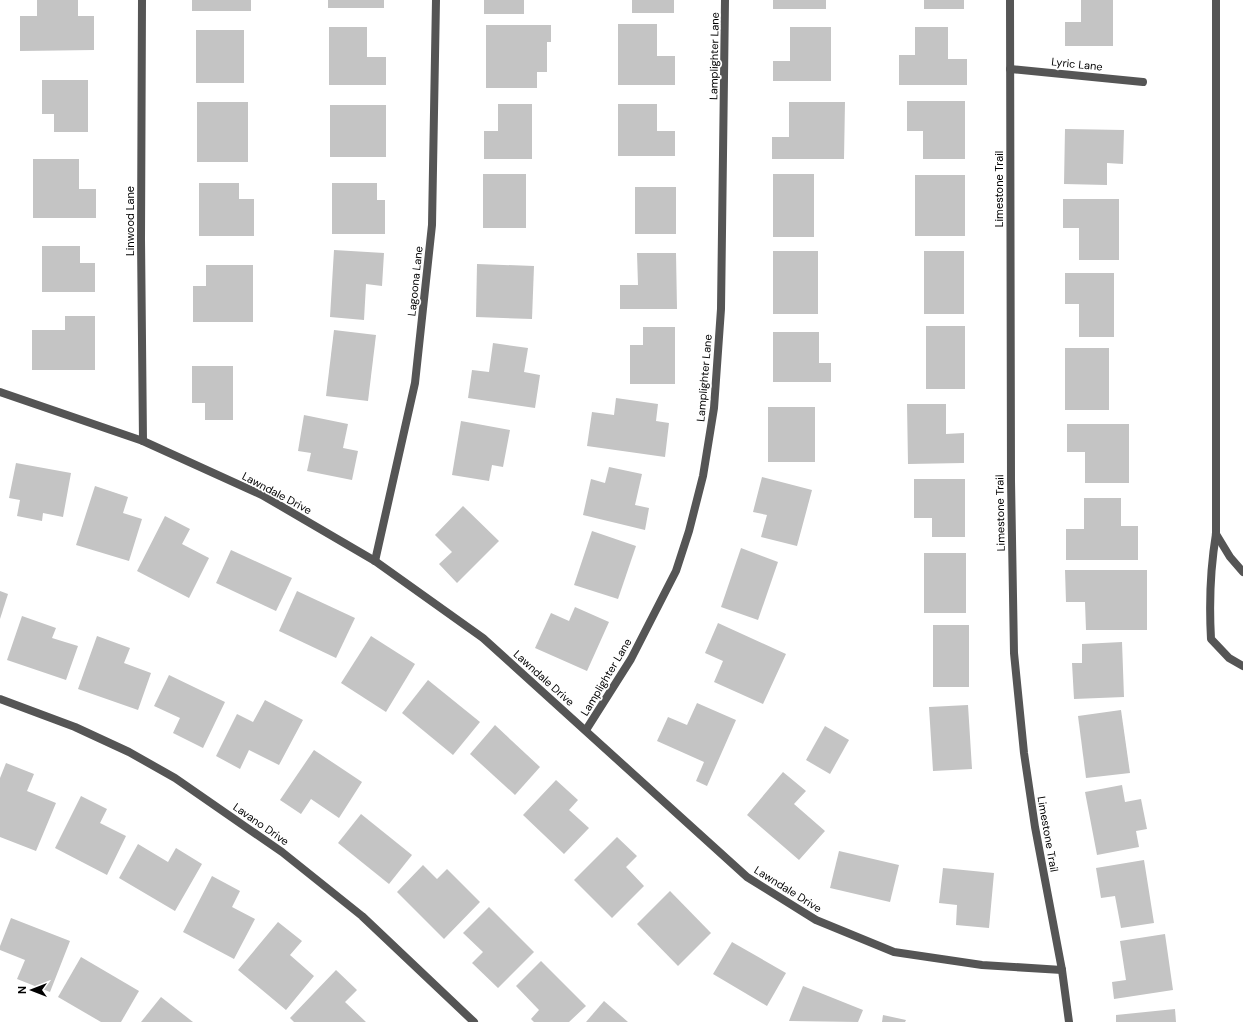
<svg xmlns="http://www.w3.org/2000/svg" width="1243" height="1022" viewBox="0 0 1243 1022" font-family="'DM Sans',sans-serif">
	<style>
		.building { fill: #c4c4c4 }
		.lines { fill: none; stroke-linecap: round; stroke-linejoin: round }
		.lane { stroke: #555; stroke-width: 8 }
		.street { stroke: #555; stroke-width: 8 }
		.labels { text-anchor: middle; stroke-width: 3.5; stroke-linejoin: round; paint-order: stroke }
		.street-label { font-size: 11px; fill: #000; stroke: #fff }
	</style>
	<rect width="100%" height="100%" fill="#fff"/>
	<g class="building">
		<path d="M 37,0 L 78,0 L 78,16 L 94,16 L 94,50 L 20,51 L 20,16 L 37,16 Z"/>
		<rect x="192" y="0" width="59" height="11"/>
		<rect x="328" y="0" width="56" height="8"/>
		<rect x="484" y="0" width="40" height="14"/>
		<rect x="632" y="0" width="42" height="13"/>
		<rect x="773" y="0" width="53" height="9"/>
		<rect x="924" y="0" width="40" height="9"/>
		<path d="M 1081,0 L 1113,0 L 1113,46 L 1065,46 L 1065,22 L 1081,22 Z"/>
		<path d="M 618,24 L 657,24 L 657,56 L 675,56 L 675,85 L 618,85 Z"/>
		<path d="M 486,25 L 551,25 L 551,42 L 547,42 L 547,72 L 537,72 L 537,88 L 486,88 Z"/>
		<path d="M 329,27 L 367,27 L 367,57 L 386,57 L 386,85 L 329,85 Z"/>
		<path d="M 790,27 L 831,27 L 831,81 L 773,81 L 773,61 L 790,61 Z"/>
		<path d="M 915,27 L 948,27 L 948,59 L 967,59 L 967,85 L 899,85 L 899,55 L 915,55 Z"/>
		<rect x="196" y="30" width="48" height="53"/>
		<path d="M 42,80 L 88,80 L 88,132 L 54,132 L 54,114 L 42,114 Z"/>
		<path d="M 907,101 L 965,101 L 965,159 L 923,159 L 923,131 L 907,131 Z"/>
		<rect x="197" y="102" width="51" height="60"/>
		<path d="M 789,102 L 845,102 L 844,159 L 772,159 L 772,137 L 789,137 Z"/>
		<path d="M 498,104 L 532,104 L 532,159 L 484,159 L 484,131 L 498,131 Z"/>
		<path d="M 618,104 L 657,104 L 657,131 L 675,131 L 675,156 L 618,156 Z"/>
		<rect x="330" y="105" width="56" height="52"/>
		<path d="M 1065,129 L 1124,130 L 1123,164 L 1107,163 L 1107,185 L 1064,184 Z"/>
		<path d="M 33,159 L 79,159 L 79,189 L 96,189 L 96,218 L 33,218 Z"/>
		<rect x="483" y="174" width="43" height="54"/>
		<rect x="773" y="174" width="41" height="63"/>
		<rect x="915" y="175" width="50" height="61"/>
		<path d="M 199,183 L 239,183 L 239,199 L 254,199 L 254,236 L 199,236 Z"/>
		<path d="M 332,183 L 377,183 L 377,200 L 385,200 L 385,234 L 332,234 Z"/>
		<rect x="635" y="187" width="41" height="47"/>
		<path d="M 1063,199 L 1119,199 L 1119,260 L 1079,260 L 1079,228 L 1063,228 Z"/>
		<path d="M 42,246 L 80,246 L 80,263 L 95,263 L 95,292 L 42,292 Z"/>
		<path d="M 334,250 L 384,253 L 382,286 L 366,284 L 364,320 L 330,317 Z"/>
		<rect x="773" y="251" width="45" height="63"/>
		<rect x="924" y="251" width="40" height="63"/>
		<path d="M 637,253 L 676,253 L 677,309 L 620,309 L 620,285 L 638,285 Z"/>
		<path d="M 477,264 L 534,266 L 532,319 L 476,317 Z"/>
		<path d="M 206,265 L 253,265 L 253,322 L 193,322 L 193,286 L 206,286 Z"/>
		<path d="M 1065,273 L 1114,273 L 1114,337 L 1079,337 L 1079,304 L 1065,304 Z"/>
		<path d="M 65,316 L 95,316 L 95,370 L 32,370 L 32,330 L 65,330 Z"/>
		<rect x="926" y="326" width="39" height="63"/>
		<path d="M 643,327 L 675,327 L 675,384 L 630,384 L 630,345 L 643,345 Z"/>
		<path d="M 334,330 L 376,335 L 368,401 L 326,396 Z"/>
		<path d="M 773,332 L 819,332 L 819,363 L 831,363 L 831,382 L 773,382 Z"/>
		<path d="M 493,343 L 528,348 L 524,372 L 540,375 L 535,408 L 468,398 L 472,370 L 489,372 Z"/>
		<rect x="1065" y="348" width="44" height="62"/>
		<path d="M 192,366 L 233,366 L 233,420 L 205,420 L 205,403 L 192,403 Z"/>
		<path d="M 616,398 L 658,404 L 656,421 L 669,423 L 665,457 L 587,446 L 592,412 L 614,415 Z"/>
		<path d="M 907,404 L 946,404 L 946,434 L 964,433 L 964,463 L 908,464 Z"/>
		<rect x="768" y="407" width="47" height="55"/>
		<path d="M 304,415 L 348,424 L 343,448 L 358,451 L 352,480 L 307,471 L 311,453 L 298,451 Z"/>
		<path d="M 461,421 L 510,430 L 503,467 L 492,465 L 489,481 L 452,475 Z"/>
		<path d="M 1067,424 L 1129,424 L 1129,483 L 1085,483 L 1085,452 L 1067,452 Z"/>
		<path d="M 16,463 L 71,473 L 63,517 L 43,513 L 42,521 L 17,516 L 20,500 L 9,498 Z"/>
		<path d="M 609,467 L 642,474 L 635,505 L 649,508 L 645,530 L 583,515 L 591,479 L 605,483 Z"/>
		<path d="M 762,477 L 812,490 L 797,546 L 761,537 L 767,515 L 753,512 Z"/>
		<path d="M 914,479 L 965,479 L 965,537 L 932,537 L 932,518 L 914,518 Z"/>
		<path d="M 95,486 L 128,497 L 123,513 L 142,519 L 129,561 L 76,545 Z"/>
		<path d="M 1084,498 L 1121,498 L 1121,526 L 1138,526 L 1138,560 L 1066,560 L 1066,529 L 1084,529 Z"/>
		<path d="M 463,506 L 499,541 L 457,583 L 439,564 L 452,552 L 435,535 Z"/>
		<path d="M 165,516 L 190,529 L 182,544 L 209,558 L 189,598 L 137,571 Z"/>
		<path d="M 592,531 L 636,546 L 618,599 L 574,585 Z"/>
		<path d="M 741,548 L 778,562 L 758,620 L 721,607 Z"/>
		<path d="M 231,550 L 292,578 L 276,611 L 216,583 Z"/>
		<rect x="924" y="553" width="42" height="60"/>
		<path d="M 1065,570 L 1147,570 L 1147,630 L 1086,630 L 1085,602 L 1066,602 Z"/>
		<path d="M 0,591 L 8,594 L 0,619 Z"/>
		<path d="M 297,591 L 355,618 L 336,658 L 279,631 Z"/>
		<path d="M 575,607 L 609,622 L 587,671 L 535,648 L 551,613 L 569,621 Z"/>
		<path d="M 22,616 L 56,628 L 52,638 L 78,646 L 66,680 L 7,660 Z"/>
		<path d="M 718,623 L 786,654 L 763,704 L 714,682 L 723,661 L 705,653 Z"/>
		<rect x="933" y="625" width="36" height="62"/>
		<path d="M 97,636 L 130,648 L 124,663 L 151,673 L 138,710 L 78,689 Z"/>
		<path d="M 371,636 L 415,664 L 386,712 L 341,683 Z"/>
		<path d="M 1122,642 L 1124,697 L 1074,699 L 1072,663 L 1082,663 L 1082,644 Z"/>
		<path d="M 169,675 L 225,702 L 203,748 L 173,733 L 180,718 L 154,706 Z"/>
		<path d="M 428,680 L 480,722 L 453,755 L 402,713 Z"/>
		<path d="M 265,700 L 303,720 L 279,765 L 249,750 L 240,769 L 216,756 L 237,714 L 253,722 Z"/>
		<path d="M 697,703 L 736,720 L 707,786 L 696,781 L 704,762 L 657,741 L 668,717 L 687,725 Z"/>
		<path d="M 968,705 L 972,769 L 933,771 L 929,707 Z"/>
		<path d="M 1121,710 L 1130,773 L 1086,778 L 1078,716 Z"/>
		<path d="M 495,725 L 540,767 L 515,795 L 470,754 Z"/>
		<path d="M 825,726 L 849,740 L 830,774 L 806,760 Z"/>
		<path d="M 314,750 L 362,782 L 339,818 L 311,799 L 301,814 L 280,800 Z"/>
		<path d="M 6,763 L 34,774 L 27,791 L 56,803 L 36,851 L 0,837 L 0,778 Z"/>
		<path d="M 783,772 L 806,791 L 794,804 L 825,831 L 799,860 L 747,815 Z"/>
		<path d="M 556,780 L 578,800 L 569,810 L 589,828 L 564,854 L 523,815 Z"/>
		<path d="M 1122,785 L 1125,802 L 1141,799 L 1147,829 L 1136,831 L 1139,847 L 1097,855 L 1085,792 Z"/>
		<path d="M 81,796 L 107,809 L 100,823 L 126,836 L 107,875 L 55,848 Z"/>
		<path d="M 361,814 L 412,855 L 389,884 L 338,843 Z"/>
		<path d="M 617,837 L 637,856 L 626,867 L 644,886 L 612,918 L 574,880 Z"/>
		<path d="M 138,844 L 168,862 L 176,848 L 202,864 L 175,911 L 119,878 Z"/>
		<path d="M 839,851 L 899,865 L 890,902 L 830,888 Z"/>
		<path d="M 1144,860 L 1154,923 L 1121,928 L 1115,896 L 1101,898 L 1096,868 Z"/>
		<path d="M 423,865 L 437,879 L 447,869 L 480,902 L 444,939 L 397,892 Z"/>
		<path d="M 943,868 L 994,873 L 989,928 L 956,925 L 957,905 L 939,903 Z"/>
		<path d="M 212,876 L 240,891 L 232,907 L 255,919 L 234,959 L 183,932 Z"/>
		<path d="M 670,891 L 711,933 L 678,966 L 637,924 Z"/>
		<path d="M 489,907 L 534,952 L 498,988 L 472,963 L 483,952 L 463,933 Z"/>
		<path d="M 11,918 L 70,941 L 50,992 L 17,979 L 25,960 L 0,950 L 0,946 Z"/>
		<path d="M 278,922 L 302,941 L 290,955 L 314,976 L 286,1010 L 238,970 Z"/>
		<path d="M 1165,934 L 1173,990 L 1114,999 L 1112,982 L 1126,980 L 1120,941 Z"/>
		<path d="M 732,942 L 786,973 L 767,1006 L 713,974 Z"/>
		<path d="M 81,957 L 139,991 L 121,1022 L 101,1022 L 58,997 Z"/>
		<path d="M 541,961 L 586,1006 L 569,1022 L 534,1022 L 531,1019 L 539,1010 L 516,986 Z"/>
		<path d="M 336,970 L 357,990 L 345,1002 L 366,1022 L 294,1022 L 290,1018 Z"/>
		<path d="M 803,986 L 863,1010 L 858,1022 L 789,1021 Z"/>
		<path d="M 161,997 L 193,1022 L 141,1022 Z"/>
		<path d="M 604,1001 L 628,1022 L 586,1022 Z"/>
		<path d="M 1175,1009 L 1176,1022 L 1116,1022 L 1116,1015 Z"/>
		<path d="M 883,1015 L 906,1020 L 905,1022 L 882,1022 Z"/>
	</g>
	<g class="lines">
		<g class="lane">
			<path d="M 1216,0 L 1216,534 C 1210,570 1209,603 1211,639 L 1229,658 L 1243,666"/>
			<path d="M 1216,534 L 1230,557 L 1243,572"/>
		</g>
		<g class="street">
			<path d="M 142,0 L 141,239 L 143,441"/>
			<path d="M 1010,0 L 1011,481 L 1014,653 L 1024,753 L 1035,827 L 1062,970 L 1069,1022"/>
			<path d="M 1010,69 L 1143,82"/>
			<path d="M 0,392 L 143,441 L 262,495 L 375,561 L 483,638 L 747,877 L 816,920 L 894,952 L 982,965 L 1062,970"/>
			<path d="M 375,561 L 415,383 L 432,225 L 436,0"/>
			<path d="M 0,699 L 75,727 L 129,752 L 175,778 L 282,852 L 362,916 L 474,1022"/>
			<path d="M 586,730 L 631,659 L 676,571 L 689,531 L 703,476 L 714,408 L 721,309 L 725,0"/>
		</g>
	</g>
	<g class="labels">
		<g class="street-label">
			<text transform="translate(714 56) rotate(-89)" y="4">Lamplighter Lane</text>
			<text transform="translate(1077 64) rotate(6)" y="4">Lyric Lane</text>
			<text transform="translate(999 189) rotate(-90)" y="4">Limestone Trail</text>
			<text transform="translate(130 221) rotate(-90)" y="4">Linwood Lane</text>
			<text transform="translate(415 281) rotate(-84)" y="4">Lagoona Lane</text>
			<text transform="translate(704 378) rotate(-85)" y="4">Lamplighter Lane</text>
			<text transform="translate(277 493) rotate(28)" y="4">Lawndale Drive</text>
			<text transform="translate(1000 513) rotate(-91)" y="4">Limestone Trail</text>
			<text transform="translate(606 677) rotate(-59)" y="4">Lamplighter Lane</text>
			<text transform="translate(544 678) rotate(42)" y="4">Lawndale Drive</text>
			<text transform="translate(261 824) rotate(35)" y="4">Lavano Drive</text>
			<text transform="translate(1048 834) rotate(80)" y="4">Limestone Trail</text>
			<text transform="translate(788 889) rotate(32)" y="4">Lawndale Drive</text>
		</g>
	</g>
	<g transform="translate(32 990) rotate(270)" stroke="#ffffff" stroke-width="3" paint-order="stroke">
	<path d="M0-3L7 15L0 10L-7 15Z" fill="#000000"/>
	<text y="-6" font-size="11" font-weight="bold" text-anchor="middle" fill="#000000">N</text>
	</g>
</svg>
